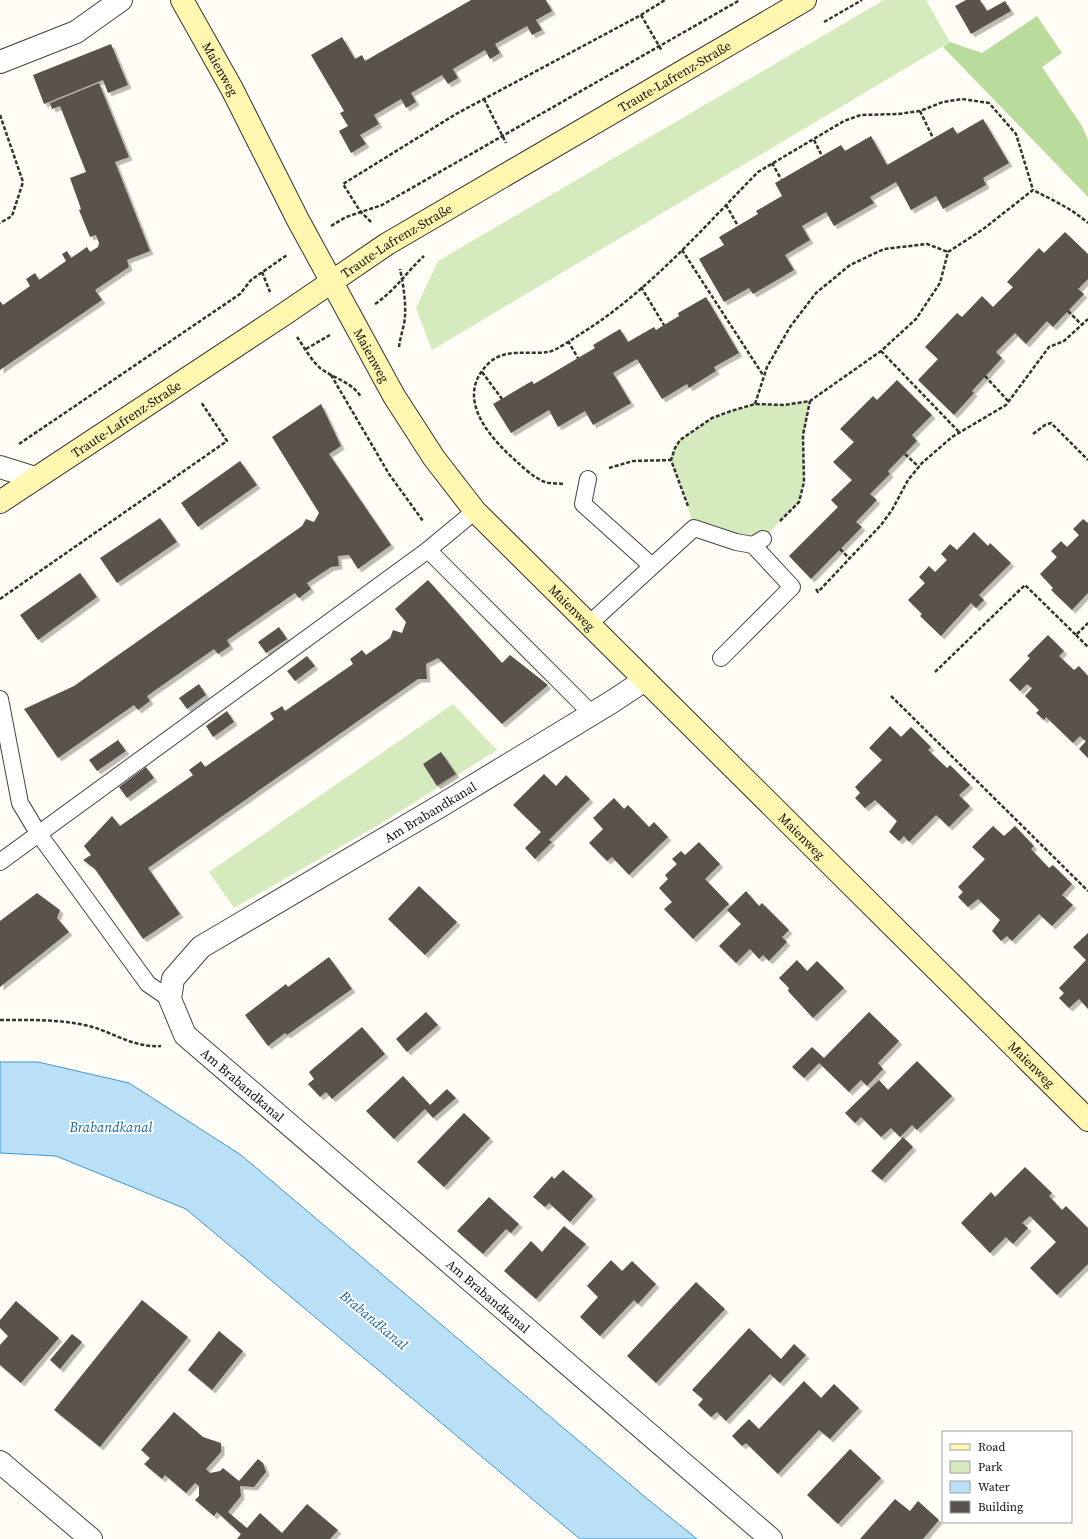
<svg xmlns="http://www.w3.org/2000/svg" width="1088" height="1539" viewBox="0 0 1088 1539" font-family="'Source Serif 4',serif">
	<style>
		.green { fill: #d5ebbd }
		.forest { fill: #b9dc9c }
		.water { fill: #b9e0f7; stroke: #3f96cf }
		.building { fill: #5a524d; filter: url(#shadow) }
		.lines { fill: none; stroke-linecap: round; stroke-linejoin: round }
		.lane-casing { stroke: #444; stroke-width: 18 }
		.street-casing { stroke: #444; stroke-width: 24 }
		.secondary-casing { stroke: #333; stroke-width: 24 }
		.path { stroke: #333; stroke-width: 2.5; stroke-dasharray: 4 2; stroke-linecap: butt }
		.lane { stroke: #fff; stroke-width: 16 }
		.street { stroke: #fff; stroke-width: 22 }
		.secondary { stroke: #fff6b0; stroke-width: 22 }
		.labels { text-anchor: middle; stroke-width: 4; stroke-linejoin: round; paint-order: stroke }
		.street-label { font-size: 13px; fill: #111; stroke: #fff }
		.water-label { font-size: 14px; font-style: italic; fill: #1768a6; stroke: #fff }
	</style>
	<defs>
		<filter id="shadow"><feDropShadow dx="3.5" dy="3.5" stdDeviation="0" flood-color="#0004"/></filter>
	</defs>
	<rect width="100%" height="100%" fill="#fffdf5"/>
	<g class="green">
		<path d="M 884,0 L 926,0 L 950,42 L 432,350 L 416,308 L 438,261 Z"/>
		<path d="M 810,401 L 803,435 L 804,482 L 799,502 L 763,539 L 694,528 L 683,489 L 671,460 L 675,448 L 680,440 L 712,418 L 755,404 L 784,405 Z"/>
		<path d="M 453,704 L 497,750 L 380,824 L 234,908 L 209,872 Z"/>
	</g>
	<path class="forest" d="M 1037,16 L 1062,53 L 1042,67 L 1082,126 L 1088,140 L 1088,197 L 943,47 L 950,42 L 982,53 Z"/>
	<path class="water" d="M 0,1062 L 38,1062 L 129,1083 L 241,1155 L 645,1497 L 697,1539 L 580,1539 L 186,1209 L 56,1156 L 0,1153 Z"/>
	<g class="building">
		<path d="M 471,0 L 546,0 L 552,11 L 536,20 L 542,30 L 532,35 L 527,26 L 495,44 L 500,53 L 490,59 L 485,50 L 453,69 L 458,78 L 448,84 L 442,75 L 411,93 L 416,102 L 406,108 L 401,99 L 374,115 L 379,124 L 360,135 L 366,144 L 351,153 L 339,131 L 348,126 L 340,113 L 344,111 L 311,55 L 342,37 L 355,59 L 362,55 L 365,61 Z"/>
		<path d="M 966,0 L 980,0 L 987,11 L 1005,1 L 1011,11 L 971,34 L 955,6 Z"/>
		<path d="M 111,44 L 128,85 L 108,93 L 103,80 L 44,104 L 33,75 Z"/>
		<path d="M 99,83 L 129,157 L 115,162 L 150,251 L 127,260 L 129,267 L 95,290 L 102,300 L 0,370 L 0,301 L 3,305 L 30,286 L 26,279 L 35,273 L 39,280 L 66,261 L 62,254 L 67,251 L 71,258 L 87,247 L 90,252 L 98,247 L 99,243 L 96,235 L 90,237 L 79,210 L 81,209 L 70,178 L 86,172 L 60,106 L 52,109 L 50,103 Z"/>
		<path d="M 983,119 L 1009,163 L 983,178 L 986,185 L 943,209 L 936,196 L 911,210 L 896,182 L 870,197 L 874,203 L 834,226 L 826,212 L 802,226 L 810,240 L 785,255 L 794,270 L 753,294 L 749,288 L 724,302 L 699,259 L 724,245 L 719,237 L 758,214 L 756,211 L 782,196 L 775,183 L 841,145 L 845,151 L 871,136 L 887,165 L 953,127 L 957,134 Z"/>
		<path d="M 1065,232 L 1088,254 L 1088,279 L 1078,289 L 1084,294 L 1053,327 L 1047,321 L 1026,344 L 1015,333 L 996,352 L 1002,358 L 972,391 L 974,393 L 954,415 L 918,380 L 938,359 L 925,347 L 957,313 L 962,317 L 982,296 L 993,307 L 1013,287 L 1007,282 L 1039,248 L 1044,253 Z"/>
		<path d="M 706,297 L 739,353 L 714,367 L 716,371 L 689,388 L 687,384 L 662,399 L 637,359 L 613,373 L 631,403 L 593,425 L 585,411 L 558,427 L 549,410 L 511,433 L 493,404 L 532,381 L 534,384 L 595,348 L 593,345 L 620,329 L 628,342 L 654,327 L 656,330 L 664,325 L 679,316 L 678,313 Z"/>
		<path d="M 897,380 L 932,415 L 912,435 L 917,441 L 888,471 L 890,474 L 870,494 L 877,500 L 856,522 L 862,527 L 811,579 L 789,556 L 838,507 L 831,500 L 852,480 L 833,462 L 854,442 L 840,429 L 873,396 L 877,400 Z"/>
		<path d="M 321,404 L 341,446 L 329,454 L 391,545 L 358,569 L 349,555 L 338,556 L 339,566 L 331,567 L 307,583 L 311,589 L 299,598 L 295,593 L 227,640 L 230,646 L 218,654 L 214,649 L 147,696 L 150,701 L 138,710 L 134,705 L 58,758 L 24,709 L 74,686 L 302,526 L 306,519 L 314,522 L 319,513 L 272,437 Z"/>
		<path d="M 240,461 L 257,485 L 198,527 L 181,503 Z"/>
		<path d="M 160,518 L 177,542 L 117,583 L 100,558 Z"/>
		<path d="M 1083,519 L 1088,523 L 1088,593 L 1072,610 L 1051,590 L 1053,588 L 1040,574 L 1057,557 L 1051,551 L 1061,541 L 1067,547 L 1079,535 L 1073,529 Z"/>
		<path d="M 974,532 L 988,546 L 990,543 L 1011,563 L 979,595 L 984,600 L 976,608 L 971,603 L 941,636 L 920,616 L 922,614 L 908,600 L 925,583 L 919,577 L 929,566 L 935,572 L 947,560 L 941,554 L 950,544 L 957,550 Z"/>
		<path d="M 80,573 L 97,597 L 38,640 L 20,615 Z"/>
		<path d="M 428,580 L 502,663 L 510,655 L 548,685 L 502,724 L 438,658 L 426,664 L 427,679 L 418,679 L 148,868 L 180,914 L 143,939 L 95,869 L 83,860 L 91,855 L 84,846 L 112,816 L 120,826 L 193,775 L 189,770 L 201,761 L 205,767 L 274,719 L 270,713 L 276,710 L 282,706 L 285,711 L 353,664 L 350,659 L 362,650 L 366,655 L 390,638 L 393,630 L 402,633 L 406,622 L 395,609 Z"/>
		<path d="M 279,627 L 287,639 L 266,653 L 258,642 Z"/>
		<path d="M 1048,635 L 1064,651 L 1059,656 L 1074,670 L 1079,666 L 1088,676 L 1088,758 L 1079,749 L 1086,741 L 1083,739 L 1080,736 L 1073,743 L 1046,717 L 1044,720 L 1036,713 L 1039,710 L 1025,696 L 1032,688 L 1027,684 L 1020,691 L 1009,680 L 1030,658 L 1027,656 Z"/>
		<path d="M 307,656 L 315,666 L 295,681 L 287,671 Z"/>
		<path d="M 199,684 L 206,695 L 187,709 L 179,698 Z"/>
		<path d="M 227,711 L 234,722 L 213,737 L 206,726 Z"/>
		<path d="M 890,726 L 901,737 L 911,727 L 931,747 L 928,750 L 947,768 L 950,765 L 970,785 L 959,795 L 970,806 L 949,827 L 936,815 L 909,842 L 904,836 L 899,841 L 889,832 L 897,821 L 875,800 L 865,808 L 855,798 L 860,793 L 855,787 L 882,760 L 869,748 Z"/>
		<path d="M 118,740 L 126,751 L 97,771 L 89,760 Z"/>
		<path d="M 441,752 L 456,774 L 437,786 L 423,764 Z"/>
		<path d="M 146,767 L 154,778 L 127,798 L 119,787 Z"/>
		<path d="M 544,774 L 556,786 L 566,775 L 590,799 L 549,840 L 552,842 L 535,859 L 525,848 L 541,832 L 513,805 Z"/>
		<path d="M 614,798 L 624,809 L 628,805 L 649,827 L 654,822 L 668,837 L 629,875 L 612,857 L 607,861 L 589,843 L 603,829 L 593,818 Z"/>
		<path d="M 993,826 L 1004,836 L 1015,826 L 1034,846 L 1031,849 L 1049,868 L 1053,865 L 1072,884 L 1062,895 L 1073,905 L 1052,926 L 1039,914 L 1012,941 L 1007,936 L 1001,941 L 992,931 L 1000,920 L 978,899 L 968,907 L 958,897 L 963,892 L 958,887 L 985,859 L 972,847 Z"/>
		<path d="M 699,842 L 720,864 L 705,879 L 729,904 L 693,939 L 664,909 L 672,902 L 659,888 L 668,879 L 665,875 L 677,864 L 672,859 L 681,851 L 685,855 Z"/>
		<path d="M 419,886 L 457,922 L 425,955 L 388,919 Z"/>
		<path d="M 746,891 L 759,906 L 762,903 L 789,930 L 782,937 L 787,942 L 769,961 L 763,955 L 759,959 L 750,949 L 736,963 L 719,946 L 741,924 L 727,910 Z"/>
		<path d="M 37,893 L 60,910 L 57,918 L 69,932 L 0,987 L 0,921 Z"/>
		<path d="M 1088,933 L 1088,1009 L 1079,999 L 1069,1008 L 1059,998 L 1064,993 L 1059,988 L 1086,960 L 1073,947 Z"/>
		<path d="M 329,957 L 352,989 L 287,1035 L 285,1033 L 268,1046 L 245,1015 L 286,984 L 288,987 Z"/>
		<path d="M 797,960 L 807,971 L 817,961 L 844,988 L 813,1018 L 788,991 L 789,988 L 779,978 Z"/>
		<path d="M 426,1012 L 438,1025 L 407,1052 L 396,1039 Z"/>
		<path d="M 869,1012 L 899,1041 L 878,1063 L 883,1069 L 867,1086 L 861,1080 L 849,1092 L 819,1063 L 804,1078 L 792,1067 L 812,1047 L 824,1058 Z"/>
		<path d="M 362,1027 L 385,1054 L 332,1099 L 326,1092 L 320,1097 L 308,1084 L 314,1079 L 309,1072 Z"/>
		<path d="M 917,1061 L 952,1096 L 917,1130 L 912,1125 L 900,1137 L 891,1128 L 881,1137 L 861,1117 L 855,1123 L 845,1113 L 879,1080 L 888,1090 Z"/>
		<path d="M 403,1076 L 430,1105 L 447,1089 L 456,1098 L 433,1118 L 425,1109 L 394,1139 L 366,1111 Z"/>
		<path d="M 464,1113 L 490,1138 L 444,1187 L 417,1162 Z"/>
		<path d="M 903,1137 L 913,1147 L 882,1180 L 871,1171 Z"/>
		<path d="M 1025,1167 L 1052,1193 L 1049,1196 L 1062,1210 L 1066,1206 L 1088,1228 L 1088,1264 L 1057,1295 L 1030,1268 L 1056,1242 L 1030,1216 L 1022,1223 L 1028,1228 L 1013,1244 L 1006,1237 L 990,1253 L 961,1223 L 991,1192 L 995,1197 Z"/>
		<path d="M 563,1170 L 593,1196 L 570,1222 L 549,1203 L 545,1207 L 533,1197 L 552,1176 L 554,1179 Z"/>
		<path d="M 489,1197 L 519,1224 L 511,1233 L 506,1229 L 483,1254 L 457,1231 Z"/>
		<path d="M 564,1226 L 586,1244 L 536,1299 L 504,1271 L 531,1241 L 542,1252 Z"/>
		<path d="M 611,1260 L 622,1271 L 632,1261 L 656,1284 L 638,1304 L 634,1300 L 600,1336 L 580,1317 L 598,1297 L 587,1286 Z"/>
		<path d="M 696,1282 L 725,1309 L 656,1383 L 627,1356 Z"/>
		<path d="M 142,1300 L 188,1337 L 100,1447 L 54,1410 Z"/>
		<path d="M 16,1301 L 59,1338 L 21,1383 L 0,1365 L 0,1345 L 8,1336 L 0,1328 L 0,1320 Z"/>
		<path d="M 749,1328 L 781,1359 L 794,1344 L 806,1355 L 780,1383 L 770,1374 L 726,1421 L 717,1412 L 711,1417 L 698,1405 L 703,1399 L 692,1390 Z"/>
		<path d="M 219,1331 L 243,1351 L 212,1390 L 188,1370 Z"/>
		<path d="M 72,1334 L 82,1342 L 60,1369 L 50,1360 Z"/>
		<path d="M 804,1381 L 821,1398 L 834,1384 L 859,1408 L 830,1439 L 819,1430 L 778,1474 L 746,1443 L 742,1446 L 732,1436 L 749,1419 L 759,1429 Z"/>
		<path d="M 174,1412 L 203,1437 L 221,1443 L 221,1452 L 206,1469 L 210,1473 L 220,1471 L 223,1468 L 239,1481 L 258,1459 L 263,1463 L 266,1472 L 254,1487 L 240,1486 L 241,1496 L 228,1512 L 247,1528 L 260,1513 L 282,1533 L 307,1504 L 338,1530 L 330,1539 L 237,1539 L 241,1534 L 217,1512 L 214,1516 L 195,1500 L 199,1496 L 199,1486 L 195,1483 L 186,1493 L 165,1475 L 162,1479 L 144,1464 L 150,1458 L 141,1450 Z"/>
		<path d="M 850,1449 L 881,1478 L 838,1524 L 807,1495 Z"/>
		<path d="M 895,1499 L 910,1511 L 918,1501 L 939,1520 L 923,1539 L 860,1539 Z"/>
	</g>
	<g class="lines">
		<g class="lane-casing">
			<g id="lane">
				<path d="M 588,479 L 583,504 L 652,566"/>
				<path d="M 475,511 L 428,550 L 592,714"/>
				<path d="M 589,624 L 694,528 L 736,542 L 753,545 L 763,539"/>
				<path d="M 721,658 L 792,587 L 753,545"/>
				<path d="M 0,699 L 20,803 L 38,833 L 148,984 L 170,999"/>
				<path d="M 0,862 L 428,550"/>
			</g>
		</g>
		<g class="street-casing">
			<g id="street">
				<path d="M 0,62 L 76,32 L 121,0"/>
				<path d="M 0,467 L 35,478"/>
				<path id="s1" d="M 645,680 L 610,703 L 442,805 L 201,947 L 173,979 L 170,999 L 185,1035 L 771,1539"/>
				<path d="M 0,1462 L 91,1539"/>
			</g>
		</g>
		<g class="secondary-casing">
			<g id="secondary">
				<path id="s2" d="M 182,0 L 232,89 L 298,220 L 394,396 L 434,458 L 475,511 L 1088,1120"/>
				<path id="s3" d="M 0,502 L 283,315 L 387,244 L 805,0"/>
			</g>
		</g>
		<g class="path">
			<path d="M 641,15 L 662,51"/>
			<path d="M 824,22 L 862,0"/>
			<path d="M 484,99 L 506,143"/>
			<path d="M 920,111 L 933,138"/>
			<path d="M 0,115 L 23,182 L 12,216 L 0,223"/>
			<path d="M 814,140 L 822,156"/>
			<path d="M 772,163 L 781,179"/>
			<path d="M 726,205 L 738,226"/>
			<path d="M 371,222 L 360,211 L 343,184 L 456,114 L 641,15 L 665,0"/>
			<path d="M 331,226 L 346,217 L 382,205 L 740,0"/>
			<path d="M 682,250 L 763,375"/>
			<path d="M 262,272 L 270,292"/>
			<path d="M 641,287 L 664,325"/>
			<path d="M 375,304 C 397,289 406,272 424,256"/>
			<path d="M 1068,311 L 1081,324"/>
			<path d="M 297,337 C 304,347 311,360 320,368 C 334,379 351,381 361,397"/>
			<path d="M 568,341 L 578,358"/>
			<path d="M 399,347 C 400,337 405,324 405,316 C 406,301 403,283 400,269"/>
			<path d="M 306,349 L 330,335"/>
			<path d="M 881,351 L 960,433"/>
			<path d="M 482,372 L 502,399"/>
			<path d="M 331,375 L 389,474 L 423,521"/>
			<path d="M 985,376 L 1009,402"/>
			<path d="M 755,404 L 767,367 L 790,327 L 816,293 L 850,265 L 884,249 L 927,244 L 948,252"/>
			<path d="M 1033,434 L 1045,425 L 1051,423 L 1088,460"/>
			<path d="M 19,444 L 240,294 L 251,280 L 287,255"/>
			<path d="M 905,454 L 919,467"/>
			<path d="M 609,468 L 633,461 L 671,460"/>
			<path d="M 563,484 C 557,483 550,484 545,482 C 534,478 524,468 516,461 C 488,436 453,396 490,362 C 506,348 529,355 548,352 C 556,351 574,338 582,333 C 649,291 703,228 758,172 L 844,121 L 861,115 L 898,114 L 920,111 L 943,102 L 962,99 L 989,103 L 1016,134 L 1033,190"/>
			<path d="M 688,506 L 671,460 L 675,448 L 680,440 L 712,418 L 731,411 L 755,404 L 784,405 L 810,401 L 881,351 L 916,319 L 940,283 L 948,252 L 982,230 L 1033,190 C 1052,200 1071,208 1088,223"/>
			<path d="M 780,521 L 799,502 L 804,482 L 803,435 L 810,401"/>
			<path d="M 840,549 L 850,559"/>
			<path d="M 816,589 L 818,592 L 881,525 L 892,510 L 908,480 L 922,463 L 952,437 L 1006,405 L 1049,347 L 1064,341 L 1088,319"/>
			<path d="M 0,599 L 227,441 L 201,402"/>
			<path d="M 1076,635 L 1088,647"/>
			<path d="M 935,672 L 1025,585 L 1076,635 L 1088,623"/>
			<path d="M 891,696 L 1088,891"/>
			<path d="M 0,1020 C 28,1020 56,1019 84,1025 C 111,1030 131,1048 161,1046"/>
		</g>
		<use href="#lane" class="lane"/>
		<use href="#street" class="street"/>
		<use href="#secondary" class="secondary"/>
	</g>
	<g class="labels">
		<g class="street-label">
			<text dy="5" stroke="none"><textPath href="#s2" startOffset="79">Maienweg</textPath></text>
			<text dy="5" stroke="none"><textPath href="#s3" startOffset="798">Traute-Lafrenz-Straße</textPath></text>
			<text dy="5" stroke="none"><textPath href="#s3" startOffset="475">Traute-Lafrenz-Straße</textPath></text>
			<text dy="5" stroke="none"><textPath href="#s2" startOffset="403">Maienweg</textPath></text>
			<text dy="5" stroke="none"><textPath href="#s3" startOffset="151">Traute-Lafrenz-Straße</textPath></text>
			<text dy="5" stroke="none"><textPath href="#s2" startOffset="727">Maienweg</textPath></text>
			<text transform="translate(430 812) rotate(-31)" y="5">Am Brabandkanal</text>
			<text dy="5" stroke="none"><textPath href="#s2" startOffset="1051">Maienweg</textPath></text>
			<text dy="5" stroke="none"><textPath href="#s2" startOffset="1375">Maienweg</textPath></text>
			<text dy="5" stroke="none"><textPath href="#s1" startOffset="696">Am Brabandkanal</textPath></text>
			<text dy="5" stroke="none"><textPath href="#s1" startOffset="1020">Am Brabandkanal</textPath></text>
		</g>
		<g class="water-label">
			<text x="111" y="1132">Brabandkanal</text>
			<text transform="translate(374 1320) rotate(40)" y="5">Brabandkanal</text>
		</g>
	</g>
	<rect x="942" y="1431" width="130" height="92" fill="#ffffff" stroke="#a0a0a0"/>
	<rect x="950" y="1444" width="20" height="6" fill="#fff6b0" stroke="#a0a0a0"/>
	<text x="978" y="1451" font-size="12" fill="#111111">Road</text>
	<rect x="950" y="1461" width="20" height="12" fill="#d5ebbd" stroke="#a0a0a0"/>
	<text x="978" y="1471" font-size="12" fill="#111111">Park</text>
	<rect x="950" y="1481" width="20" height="12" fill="#b9e0f7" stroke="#a0a0a0"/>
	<text x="978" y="1491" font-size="12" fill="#111111">Water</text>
	<rect x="950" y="1501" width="20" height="12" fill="#5a524d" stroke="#a0a0a0"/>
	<text x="978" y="1511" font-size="12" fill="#111111">Building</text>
</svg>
